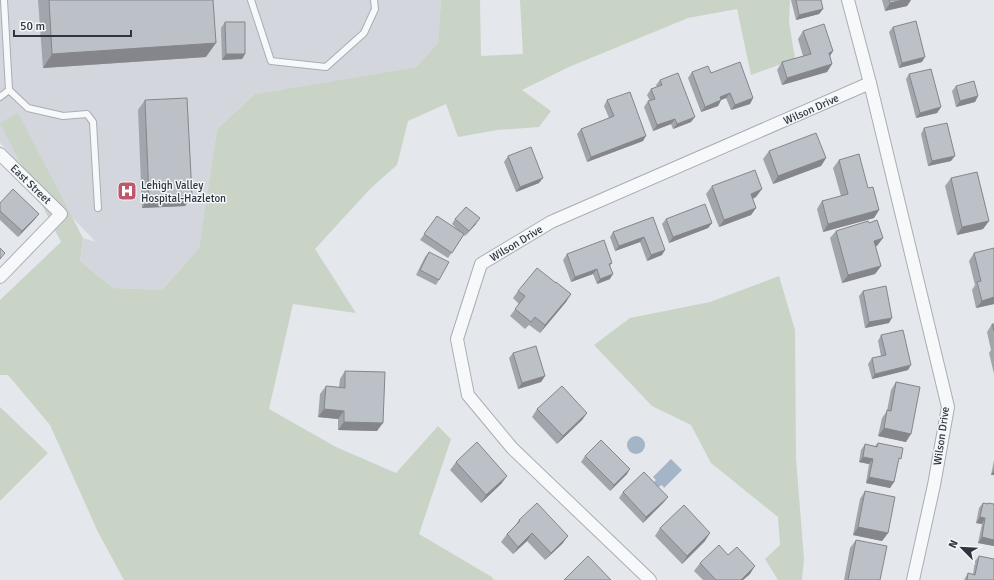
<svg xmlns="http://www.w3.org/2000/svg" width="994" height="580" viewBox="0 0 994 580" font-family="Signika,sans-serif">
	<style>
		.built { fill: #d3d6dc }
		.green { fill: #cad4c6 }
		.water { fill: #a3b5c7 }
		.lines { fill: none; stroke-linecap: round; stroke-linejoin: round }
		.lane-casing { stroke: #a9aeb5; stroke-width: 8 }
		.street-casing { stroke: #a9aeb5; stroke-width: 14 }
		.lane { stroke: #f7f8f9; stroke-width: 6 }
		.street { stroke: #f7f8f9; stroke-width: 12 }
		.wall { fill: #a2a5ab }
		.shaded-wall { fill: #84868b }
		.building { fill: #bcc0c7; stroke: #84868b }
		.labels { text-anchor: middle; stroke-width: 3; stroke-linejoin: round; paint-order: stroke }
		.street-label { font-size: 11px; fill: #2d3541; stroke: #f4f6f8 }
		.poi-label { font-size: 11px; fill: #2d3541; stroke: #f4f6f8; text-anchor: start }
	</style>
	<rect width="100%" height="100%" fill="#e4e7eb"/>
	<path class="built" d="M 0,0 L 441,0 L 438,43 L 416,67 L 255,94 L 217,129 L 199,248 L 162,290 L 113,288 L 80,261 L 83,238 L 96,242 L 0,143 Z"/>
	<g class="green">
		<path d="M 441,0 L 480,0 L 481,56 L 523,54 L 520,0 L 790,0 L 789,22 L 795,59 L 751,75 L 737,9 L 688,18 L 569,67 L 522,90 L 551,111 L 539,127 L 497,130 L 458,137 L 446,104 L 408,121 L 397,165 L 370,189 L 315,249 L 356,313 L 293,304 L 269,409 L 336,447 L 396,473 L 438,426 L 451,439 L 419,534 L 492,577 L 494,580 L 124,580 L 98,532 L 50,425 L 8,375 L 0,375 L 0,300 L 61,242 L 0,123 L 18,113 L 83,238 L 80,261 L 113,288 L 162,290 L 199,248 L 217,129 L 255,94 L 416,67 L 438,43 Z"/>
		<path d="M 779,276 L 795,330 L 796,459 L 804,559 L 802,580 L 778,580 L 765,559 L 780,545 L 778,517 L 711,463 L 691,425 L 652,406 L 594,345 L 630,318 L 710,302 Z"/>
		<path d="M 0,407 L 48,453 L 0,501 Z"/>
	</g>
	<g class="water">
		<circle cx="636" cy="445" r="9"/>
		<path d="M 671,459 L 682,470 L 664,488 L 662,485 L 658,487 L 654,482 L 656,480 L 653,477 Z"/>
	</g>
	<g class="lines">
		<g class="lane-casing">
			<g id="lane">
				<path d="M 251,0 L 271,61 L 326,67 L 364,33 L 375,9 L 374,0"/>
				<path d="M 9,90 L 28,108 L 63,116 L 87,114 L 93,122 L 98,208"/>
				<path d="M 0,97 L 9,90 L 4,0"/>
			</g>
		</g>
		<g class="street-casing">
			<g id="street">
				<path d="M 848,0 L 870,83 L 948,407 L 934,485 L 913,580"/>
				<path d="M 0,154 L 61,214 L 0,277"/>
				<path d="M 650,580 L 512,448 L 468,395 L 457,339 L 481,264 L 551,222 L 870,83"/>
			</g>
		</g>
		<use href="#lane" class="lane"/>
		<use href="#street" class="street"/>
	</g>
	<g class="wall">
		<path d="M 38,0 L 213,0 L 206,57 L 43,68 Z"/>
		<path d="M 791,0 L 821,0 L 823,9 L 819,14 L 796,20 Z"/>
		<path d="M 882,0 L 911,0 L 907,6 L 885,11 Z"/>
		<path d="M 225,22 L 245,54 L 242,59 L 222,60 L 221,28 Z"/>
		<path d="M 893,27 L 922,62 L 899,68 L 889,32 Z"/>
		<path d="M 803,31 L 833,51 L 830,56 L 832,64 L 827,72 L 782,85 L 777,70 L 782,62 L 803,56 L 798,39 Z"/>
		<path d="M 692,72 L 711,73 L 753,98 L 750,104 L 731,110 L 726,98 L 721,100 L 718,106 L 701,112 L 688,78 Z"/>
		<path d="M 909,74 L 941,107 L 937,113 L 916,118 L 906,79 Z"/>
		<path d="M 660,80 L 691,122 L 673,129 L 671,124 L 653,131 L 644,107 L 648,101 L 650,101 L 647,95 L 651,89 L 657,87 L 656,85 Z"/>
		<path d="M 956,86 L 978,96 L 975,102 L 956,107 L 952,91 Z"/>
		<path d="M 145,100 L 192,196 L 185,206 L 142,208 L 138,110 Z"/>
		<path d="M 607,100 L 643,141 L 587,162 L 577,134 L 581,129 L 609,118 L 604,106 Z"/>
		<path d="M 924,128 L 951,161 L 928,166 L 921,134 Z"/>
		<path d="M 769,151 L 826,158 L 821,166 L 773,184 L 763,159 Z"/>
		<path d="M 508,156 L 539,183 L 516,192 L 504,162 Z"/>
		<path d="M 839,160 L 868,188 L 879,210 L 874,218 L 823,232 L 817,209 L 822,201 L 841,196 L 833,168 Z"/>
		<path d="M 951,178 L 989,221 L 983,229 L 957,235 L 945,186 Z"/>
		<path d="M 712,186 L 756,197 L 753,199 L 756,208 L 751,215 L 719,227 L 706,194 Z"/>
		<path d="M 0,203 L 39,214 L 35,219 L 18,237 L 0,220 Z"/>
		<path d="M 437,216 L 458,230 L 452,224 L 455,219 L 476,224 L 465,236 L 464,235 L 448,258 L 420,240 Z"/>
		<path d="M 653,217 L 662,255 L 647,261 L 640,242 L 615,251 L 610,237 L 613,232 Z"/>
		<path d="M 666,219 L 712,223 L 708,228 L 669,243 L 662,224 Z"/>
		<path d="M 836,231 L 877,246 L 875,246 L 881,266 L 875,274 L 842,283 L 830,238 Z"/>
		<path d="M 429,252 L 439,280 L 436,285 L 416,275 L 425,257 Z"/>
		<path d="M 974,253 L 994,304 L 976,308 L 972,290 L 975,285 L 969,261 Z"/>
		<path d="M 567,254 L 612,263 L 610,266 L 610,279 L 597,284 L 593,274 L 571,282 L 563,260 Z"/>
		<path d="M 556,283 L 571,294 L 566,302 L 540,333 L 529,325 L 525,329 L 510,316 L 519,304 L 513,298 L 518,291 Z"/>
		<path d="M 863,291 L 889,323 L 865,328 L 859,296 Z"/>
		<path d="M 992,324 L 994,324 L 994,374 L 989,353 L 991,350 L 987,332 Z"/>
		<path d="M 881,335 L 908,370 L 872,379 L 868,364 L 872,358 L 881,356 L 878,341 Z"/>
		<path d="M 513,353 L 545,376 L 541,382 L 518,389 L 509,358 Z"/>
		<path d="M 345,371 L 377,431 L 338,430 L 338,419 L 318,417 L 320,394 L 326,386 L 339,387 L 340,379 Z"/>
		<path d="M 896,382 L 906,442 L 878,436 L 882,418 L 887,411 L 891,390 Z"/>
		<path d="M 537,409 L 587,413 L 582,420 L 557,444 L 532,417 Z"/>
		<path d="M 878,443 L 898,463 L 894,482 L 890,488 L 866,483 L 869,464 L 859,462 L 861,450 L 865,444 L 875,446 Z"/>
		<path d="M 585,456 L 627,474 L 610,491 L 581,462 Z"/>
		<path d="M 994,460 L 994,475 L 991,475 Z"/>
		<path d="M 456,462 L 502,483 L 481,503 L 450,470 Z"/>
		<path d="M 865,491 L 888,533 L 882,541 L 853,535 L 860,499 Z"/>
		<path d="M 623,492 L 668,497 L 664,502 L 643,523 L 619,498 Z"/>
		<path d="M 983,503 L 988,504 L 988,503 L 994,546 L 978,543 L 982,524 L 976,523 L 979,508 Z"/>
		<path d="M 519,520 L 568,536 L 562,544 L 545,560 L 527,541 L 513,554 L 501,542 L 507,534 L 514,527 Z"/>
		<path d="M 660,528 L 705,541 L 682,564 L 655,536 Z"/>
		<path d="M 856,540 L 880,580 L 844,580 L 850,548 Z"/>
		<path d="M 728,555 L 750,574 L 743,580 L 703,580 L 694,571 L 700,563 Z"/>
		<path d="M 979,556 L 994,580 L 964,580 L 968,573 L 973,574 L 975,561 Z"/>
	</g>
	<g class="shaded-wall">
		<path d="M 903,0 L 911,0 L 907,6 L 885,11 L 890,3 Z"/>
		<path d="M 823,9 L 819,14 L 796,20 L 799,15 Z"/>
		<path d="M 216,43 L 206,57 L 43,68 L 52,54 Z"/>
		<path d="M 833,51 L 828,59 L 829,53 Z"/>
		<path d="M 226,54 L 245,54 L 242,59 L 222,60 Z"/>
		<path d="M 925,57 L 922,62 L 899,68 L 902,63 Z"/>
		<path d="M 832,64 L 827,72 L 782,85 L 787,78 Z"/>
		<path d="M 730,93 L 726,98 L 716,102 L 720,97 Z"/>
		<path d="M 978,96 L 975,102 L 956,107 L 960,101 Z"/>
		<path d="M 753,98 L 750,104 L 731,110 L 735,105 Z"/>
		<path d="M 721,100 L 718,106 L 701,112 L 705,107 Z"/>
		<path d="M 941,107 L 937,113 L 916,118 L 920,113 Z"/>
		<path d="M 695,117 L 691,122 L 673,129 L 677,124 Z"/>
		<path d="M 675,119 L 671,124 L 653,131 L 657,125 Z"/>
		<path d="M 646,136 L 643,141 L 587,162 L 591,157 Z"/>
		<path d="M 955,156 L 951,161 L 928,166 L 932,161 Z"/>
		<path d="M 826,158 L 821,166 L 773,184 L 778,176 Z"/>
		<path d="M 543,178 L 539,183 L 516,192 L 520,187 Z"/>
		<path d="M 762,189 L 756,197 L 745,201 L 751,194 Z"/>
		<path d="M 192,196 L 185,206 L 142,208 L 149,198 Z"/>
		<path d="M 756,208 L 751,215 L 719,227 L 724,220 Z"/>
		<path d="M 879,210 L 874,218 L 823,232 L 828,224 Z"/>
		<path d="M 39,214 L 35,219 L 18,237 L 22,231 Z"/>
		<path d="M 480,218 L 476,224 L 465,236 L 469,231 Z"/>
		<path d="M 989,221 L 983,229 L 957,235 L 962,227 Z"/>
		<path d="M 712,223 L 708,228 L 669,243 L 673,237 Z"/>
		<path d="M 644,237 L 640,242 L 615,251 L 619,246 Z"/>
		<path d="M 883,238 L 877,246 L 869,249 L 874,241 Z"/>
		<path d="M 665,250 L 662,255 L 647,261 L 651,255 Z"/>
		<path d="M 881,266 L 875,274 L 842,283 L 848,275 Z"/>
		<path d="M 597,269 L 593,274 L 571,282 L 575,277 Z"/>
		<path d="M 613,274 L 610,279 L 597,284 L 600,279 Z"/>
		<path d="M 571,294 L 566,302 L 540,333 L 545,325 Z"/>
		<path d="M 994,297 L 994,304 L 976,308 L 982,301 Z"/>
		<path d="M 892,318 L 889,323 L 865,328 L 869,322 Z"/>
		<path d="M 911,365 L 908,370 L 872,379 L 875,374 Z"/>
		<path d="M 545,376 L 541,382 L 518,389 L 522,383 Z"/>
		<path d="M 324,409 L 344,411 L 338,419 L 318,417 Z"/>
		<path d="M 587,413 L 582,420 L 557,444 L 563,436 Z"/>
		<path d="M 344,422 L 383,423 L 377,431 L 338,430 Z"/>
		<path d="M 884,428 L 911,434 L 906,442 L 878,436 Z"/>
		<path d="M 863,457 L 873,459 L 869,464 L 859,462 Z"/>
		<path d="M 630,469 L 627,474 L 610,491 L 614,485 Z"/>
		<path d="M 994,470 L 994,475 L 991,475 Z"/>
		<path d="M 507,476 L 502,483 L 481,503 L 486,495 Z"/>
		<path d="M 869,477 L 894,482 L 890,488 L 866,483 Z"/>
		<path d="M 668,497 L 664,502 L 643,523 L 646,517 Z"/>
		<path d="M 980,517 L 985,518 L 982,524 L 976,523 Z"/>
		<path d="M 858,527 L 888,533 L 882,541 L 853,535 Z"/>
		<path d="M 532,533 L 527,541 L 513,554 L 518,547 Z"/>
		<path d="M 710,533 L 705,541 L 682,564 L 687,556 Z"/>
		<path d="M 568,536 L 562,544 L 545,560 L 551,553 Z"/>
		<path d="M 982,537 L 994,540 L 994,546 L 978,543 Z"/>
		<path d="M 755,566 L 750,574 L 743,580 L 741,580 Z"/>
	</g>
	<g class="building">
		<path d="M 49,0 L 213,0 L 216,43 L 52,54 Z"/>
		<path d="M 796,0 L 821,0 L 823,9 L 799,15 Z"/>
		<path d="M 889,0 L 903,0 L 890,3 Z"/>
		<path d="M 916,21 L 925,57 L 902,63 L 893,27 Z"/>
		<path d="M 225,22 L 245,22 L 245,54 L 226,54 Z"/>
		<path d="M 824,24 L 833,51 L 829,53 L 832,64 L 787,78 L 782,62 L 811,54 L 803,31 Z"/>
		<path d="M 740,62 L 753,98 L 735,105 L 730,93 L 720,97 L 721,100 L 705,107 L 692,72 L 708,66 L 711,73 Z"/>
		<path d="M 931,69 L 941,107 L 920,113 L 909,74 Z"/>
		<path d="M 678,73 L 695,117 L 677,124 L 675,119 L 657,125 L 648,101 L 655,99 L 651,89 L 662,85 L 660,80 Z"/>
		<path d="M 974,81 L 978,96 L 960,101 L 956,86 Z"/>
		<path d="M 630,92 L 646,136 L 591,157 L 581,129 L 614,116 L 607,100 Z"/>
		<path d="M 187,98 L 192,196 L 149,198 L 145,100 Z"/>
		<path d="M 947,123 L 955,156 L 932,161 L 924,128 Z"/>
		<path d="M 816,133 L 826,158 L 778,176 L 769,151 Z"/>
		<path d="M 531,147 L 543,178 L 520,187 L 508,156 Z"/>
		<path d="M 859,154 L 868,188 L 873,187 L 879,210 L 828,224 L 822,201 L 848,194 L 839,160 Z"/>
		<path d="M 755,170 L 762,189 L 751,194 L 756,208 L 724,220 L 712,186 Z"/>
		<path d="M 977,172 L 989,221 L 962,227 L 951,178 Z"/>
		<path d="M 13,189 L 39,214 L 22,231 L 0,211 L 0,203 Z"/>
		<path d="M 705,204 L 712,223 L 673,237 L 666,219 Z"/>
		<path d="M 466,207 L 480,218 L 469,231 L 455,219 Z"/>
		<path d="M 437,216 L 464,234 L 452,253 L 424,234 Z"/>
		<path d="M 653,217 L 665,250 L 651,255 L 644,237 L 619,246 L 613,232 Z"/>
		<path d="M 877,220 L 883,238 L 874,241 L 881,266 L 848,275 L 836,231 L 868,221 L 869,223 Z"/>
		<path d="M 604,240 L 612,263 L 609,264 L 613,274 L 600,279 L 597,269 L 575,277 L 567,254 Z"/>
		<path d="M 0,248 L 5,253 L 0,259 Z"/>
		<path d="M 994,248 L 994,297 L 982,301 L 977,282 L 981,281 L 974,253 Z"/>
		<path d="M 429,252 L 449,262 L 439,280 L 420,270 Z"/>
		<path d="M 537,268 L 556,283 L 556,282 L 571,294 L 545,325 L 535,317 L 531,322 L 515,309 L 525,296 L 518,291 Z"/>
		<path d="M 886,286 L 892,318 L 869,322 L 863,291 Z"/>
		<path d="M 992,324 L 994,324 L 994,331 Z"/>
		<path d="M 903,330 L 911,365 L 875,374 L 872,358 L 886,355 L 881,335 Z"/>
		<path d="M 536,346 L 545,376 L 522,383 L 513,353 Z"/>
		<path d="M 345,371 L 385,372 L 383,423 L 344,422 L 344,411 L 324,409 L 326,386 L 345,388 Z"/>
		<path d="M 896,382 L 920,387 L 911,434 L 884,428 L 887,410 L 891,411 Z"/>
		<path d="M 562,386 L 587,413 L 563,436 L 537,409 Z"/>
		<path d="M 601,440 L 630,469 L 614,485 L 585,456 Z"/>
		<path d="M 477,442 L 507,476 L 486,495 L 456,462 Z"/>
		<path d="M 878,443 L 903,448 L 901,459 L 899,458 L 894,482 L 869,477 L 873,459 L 863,457 L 865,444 L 877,447 Z"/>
		<path d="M 644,472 L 668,497 L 646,517 L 623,492 Z"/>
		<path d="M 865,491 L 895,497 L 888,533 L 858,527 Z"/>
		<path d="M 537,503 L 568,536 L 551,553 L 532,533 L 518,547 L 507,534 L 520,521 L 519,520 Z"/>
		<path d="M 983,503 L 988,504 L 988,503 L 994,504 L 994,540 L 982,537 L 985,518 L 980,517 Z"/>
		<path d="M 684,505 L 710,533 L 687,556 L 660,528 Z"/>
		<path d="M 856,540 L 887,546 L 880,580 L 848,580 Z"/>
		<path d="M 719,545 L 728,555 L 737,547 L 755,566 L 741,580 L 716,580 L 700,563 Z"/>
		<path d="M 588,556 L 611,580 L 564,580 Z"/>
		<path d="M 979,556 L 994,559 L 994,580 L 967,580 L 968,573 L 975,575 Z"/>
	</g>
	<defs>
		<g id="hospital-square" transform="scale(1)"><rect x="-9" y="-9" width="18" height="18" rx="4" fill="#c15869" stroke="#f4f6f8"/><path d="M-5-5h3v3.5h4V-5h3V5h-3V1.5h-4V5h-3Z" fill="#fff"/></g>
	</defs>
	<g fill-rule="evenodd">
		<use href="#hospital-square" x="127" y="191"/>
	</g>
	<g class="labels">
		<g class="street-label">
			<text transform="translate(811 109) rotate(-24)" y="4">Wilson Drive</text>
			<text transform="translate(31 184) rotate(44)" y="4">East Street</text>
			<text transform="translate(516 243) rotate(-31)" y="4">Wilson Drive</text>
			<text transform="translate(941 436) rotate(-82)" y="4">Wilson Drive</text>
		</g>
		<g class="poi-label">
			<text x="141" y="189">Lehigh Valley<tspan x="141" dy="13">Hospital-Hazleton</tspan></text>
		</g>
	</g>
	<g transform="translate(962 548) rotate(294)" stroke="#f4f6f8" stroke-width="3" paint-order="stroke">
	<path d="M0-3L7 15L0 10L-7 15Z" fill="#2d3541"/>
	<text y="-6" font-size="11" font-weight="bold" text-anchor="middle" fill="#2d3541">N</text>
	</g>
	<path d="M14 30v6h117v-6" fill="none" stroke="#2d3541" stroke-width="2"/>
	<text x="20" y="30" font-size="12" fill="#2d3541" stroke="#f4f6f8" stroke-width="3" paint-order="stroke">50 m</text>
</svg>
